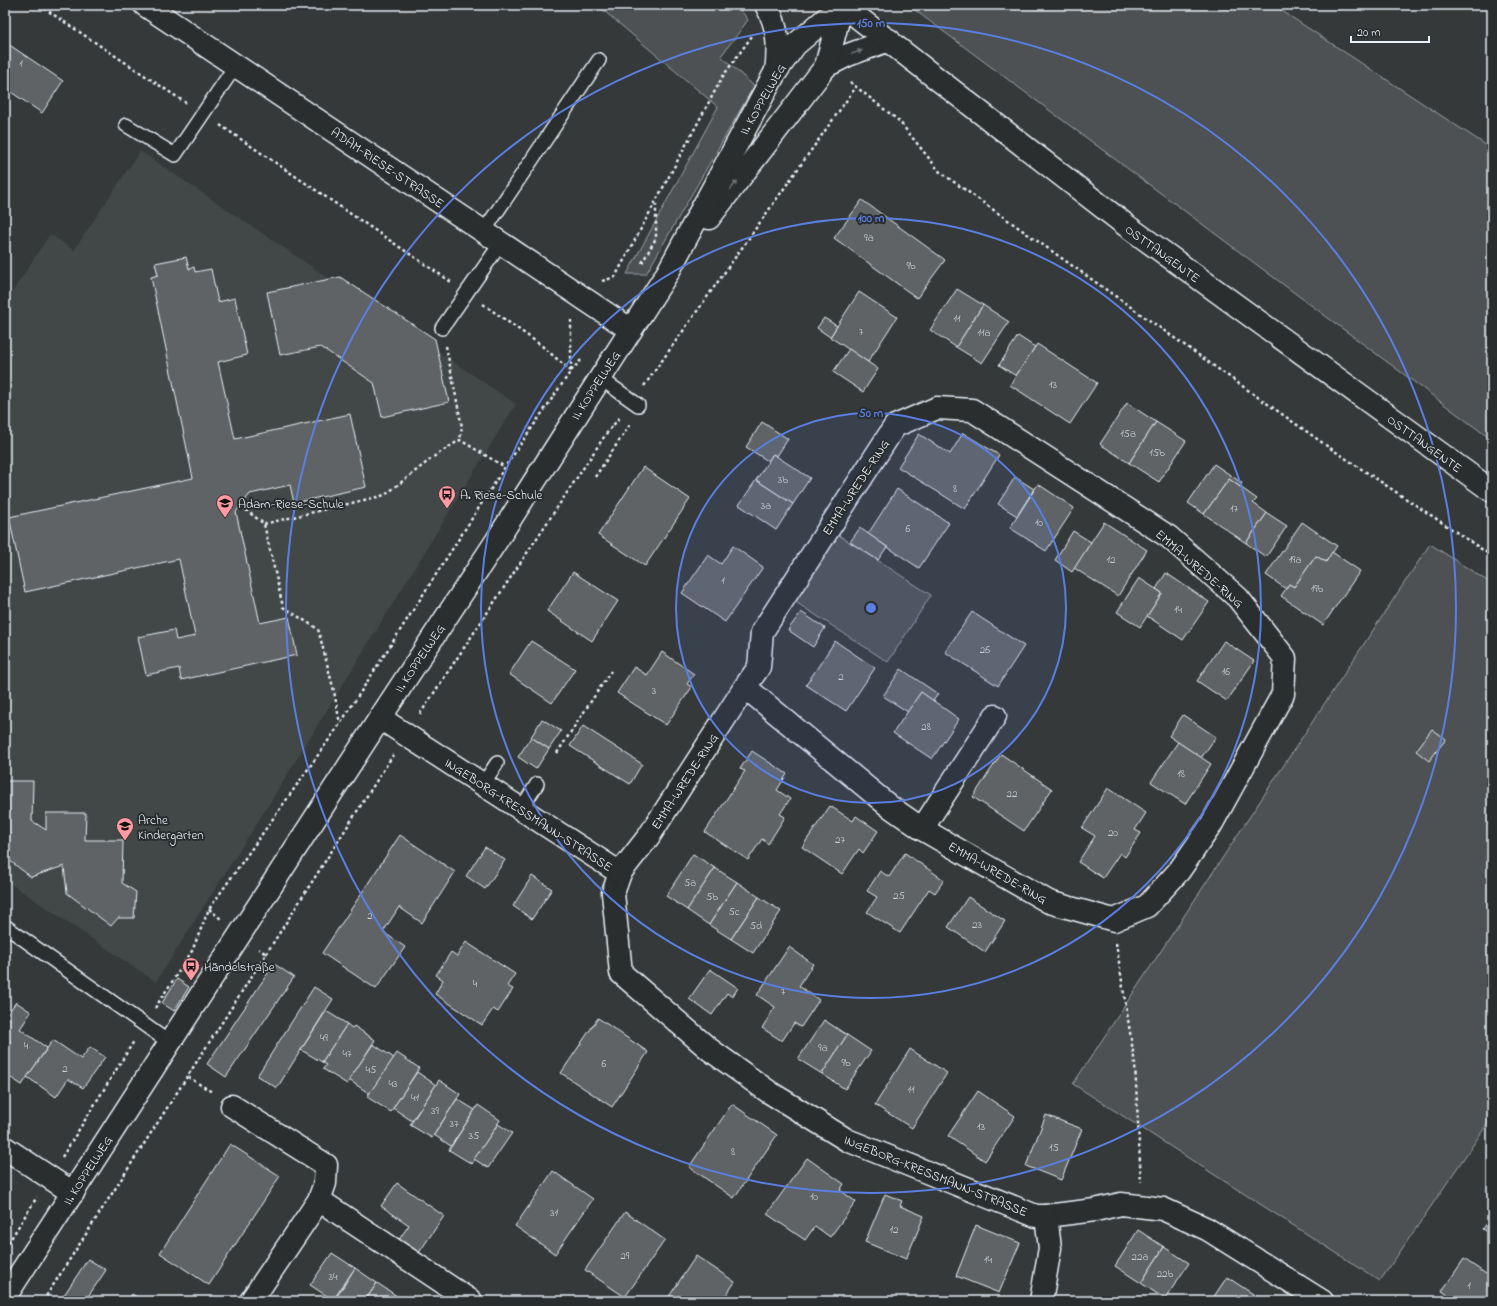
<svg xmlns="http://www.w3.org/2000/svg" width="1497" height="1306" viewBox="0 0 1497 1306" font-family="'Indie Flower',sans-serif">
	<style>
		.built { fill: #424647 }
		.green { fill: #4d5152; stroke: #9aa1a5 }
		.building { fill: #5f6365; stroke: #e8f1f8 }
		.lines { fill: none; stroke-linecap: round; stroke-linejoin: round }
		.lane-casing { stroke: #e8f1f8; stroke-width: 16 }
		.street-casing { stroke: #e8f1f8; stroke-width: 25 }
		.secondary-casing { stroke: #e8f1f8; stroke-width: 25 }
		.path { stroke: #e8f1f8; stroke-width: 2.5; stroke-dasharray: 3 3; stroke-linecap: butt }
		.lane { stroke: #2a2d2e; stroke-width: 13 }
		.street { stroke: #2a2d2e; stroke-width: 22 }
		.secondary { stroke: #2a2d2e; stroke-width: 22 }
		.oneway { fill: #6c7275 }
		.ring { fill: none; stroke: #5a7fe2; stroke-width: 2 }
		.labels { text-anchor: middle; stroke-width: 4; stroke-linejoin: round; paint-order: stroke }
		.number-label { font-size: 11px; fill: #c6ced3 }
		.street-label { font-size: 13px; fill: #e8f1f8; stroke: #2a2d2e }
		.poi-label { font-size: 13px; fill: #e8f1f8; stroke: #2a2d2e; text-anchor: start }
		.centre { fill: #5a7fe2; stroke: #2a2d2e; stroke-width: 2 }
		.ring-label { font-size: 12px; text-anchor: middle; font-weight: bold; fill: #5a7fe2; stroke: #2a2d2e; stroke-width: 4; stroke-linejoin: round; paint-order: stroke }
	</style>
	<rect width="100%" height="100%" fill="#35393a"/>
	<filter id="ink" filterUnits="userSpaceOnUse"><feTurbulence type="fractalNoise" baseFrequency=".025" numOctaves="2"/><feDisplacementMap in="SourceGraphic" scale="8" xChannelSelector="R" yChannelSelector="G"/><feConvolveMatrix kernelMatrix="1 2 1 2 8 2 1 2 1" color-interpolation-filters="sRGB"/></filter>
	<g filter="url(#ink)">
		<path class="built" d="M 140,151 L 516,404 L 271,801 L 156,982 L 5,880 L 5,303 L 50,234 L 74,250 Z"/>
		<g class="green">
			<path d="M 597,5 L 737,5 L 748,20 L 721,56 L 754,86 L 646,274 L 627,274 L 718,107 Z"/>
			<path d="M 908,5 L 1273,5 L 1492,149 L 1492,440 Z"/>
			<path d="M 837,534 L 931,595 L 888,662 L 794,601 Z"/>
			<path d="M 1430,544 L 1492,584 L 1492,1117 L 1380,1281 L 1073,1084 Z"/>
		</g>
		<g class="building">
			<path d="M 5,42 L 63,81 L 42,113 L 5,88 Z"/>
			<path d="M 862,200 L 945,260 L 917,298 L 834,238 Z"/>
			<path d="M 186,257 L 189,269 L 194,267 L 195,272 L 211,269 L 218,302 L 235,298 L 247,355 L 218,362 L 235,439 L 350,414 L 366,487 L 294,503 L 290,485 L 250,494 L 236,512 L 260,623 L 289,617 L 297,655 L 181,680 L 179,668 L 146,675 L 138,637 L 174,630 L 176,640 L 195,636 L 179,559 L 25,592 L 9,517 L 193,478 L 151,277 L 158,275 L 155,263 Z"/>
			<path d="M 340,277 L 435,339 L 449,402 L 382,417 L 374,383 L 321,347 L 280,355 L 267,292 Z"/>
			<path d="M 957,289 L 983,305 L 956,347 L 930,330 Z"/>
			<path d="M 859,292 L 897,317 L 868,362 L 830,337 Z"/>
			<path d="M 983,305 L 1009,322 L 982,363 L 956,347 Z"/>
			<path d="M 824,318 L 837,326 L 830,337 L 817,328 Z"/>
			<path d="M 1018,336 L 1035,347 L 1016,376 L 999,365 Z"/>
			<path d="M 1037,344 L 1097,383 L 1070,424 L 1010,385 Z"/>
			<path d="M 849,349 L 878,369 L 863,392 L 833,372 Z"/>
			<path d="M 1127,403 L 1156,422 L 1129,463 L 1100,444 Z"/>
			<path d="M 762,422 L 788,439 L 777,456 L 773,454 L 768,461 L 746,447 Z"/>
			<path d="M 1156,422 L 1186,441 L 1159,482 L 1129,463 Z"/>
			<path d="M 963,433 L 999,455 L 965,509 L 898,467 L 919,434 L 950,454 Z"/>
			<path d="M 773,454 L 810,478 L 793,504 L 756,480 Z"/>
			<path d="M 1214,464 L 1242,483 L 1240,487 L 1229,479 L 1204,514 L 1188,503 Z"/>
			<path d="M 643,467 L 690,499 L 645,566 L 598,535 Z"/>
			<path d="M 1015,477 L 1034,489 L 1017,516 L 998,504 Z"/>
			<path d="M 1229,479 L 1257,499 L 1253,503 L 1267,513 L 1246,543 L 1204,514 Z"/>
			<path d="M 756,480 L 793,504 L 776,530 L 739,505 Z"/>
			<path d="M 1038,484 L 1074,508 L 1046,551 L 1010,528 Z"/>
			<path d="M 897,489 L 949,523 L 919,568 L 868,534 Z"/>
			<path d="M 1267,513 L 1287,526 L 1266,557 L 1246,543 Z"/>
			<path d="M 1104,522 L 1147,550 L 1118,596 L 1074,568 Z"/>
			<path d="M 1302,522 L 1337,546 L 1326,562 L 1316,556 L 1294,587 L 1289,584 L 1286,589 L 1266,575 Z"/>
			<path d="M 860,528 L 887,547 L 878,560 L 850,542 Z"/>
			<path d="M 1073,531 L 1091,542 L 1072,572 L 1055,560 Z"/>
			<path d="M 733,546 L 763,567 L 725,622 L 682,593 L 708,555 L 721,564 Z"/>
			<path d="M 1332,552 L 1360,571 L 1323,625 L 1281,596 L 1289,584 L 1294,587 L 1316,556 L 1326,562 Z"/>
			<path d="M 573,572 L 618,601 L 592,641 L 547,611 Z"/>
			<path d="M 1166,573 L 1209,602 L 1183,640 L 1147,616 L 1162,593 L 1156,589 Z"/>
			<path d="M 1139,578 L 1162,593 L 1140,627 L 1117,612 Z"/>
			<path d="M 801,612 L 825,628 L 813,647 L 788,630 Z"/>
			<path d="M 972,612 L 1024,646 L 998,686 L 945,652 Z"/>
			<path d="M 531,641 L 575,669 L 552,703 L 509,674 Z"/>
			<path d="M 835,641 L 875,668 L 846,711 L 806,685 Z"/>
			<path d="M 1224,641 L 1254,661 L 1227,701 L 1197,681 Z"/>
			<path d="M 662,652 L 694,674 L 687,684 L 692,687 L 666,725 L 617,693 L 634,667 L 647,675 Z"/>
			<path d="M 901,669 L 938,694 L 933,701 L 921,692 L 908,712 L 883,696 Z"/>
			<path d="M 921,692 L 959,719 L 932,759 L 893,733 Z"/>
			<path d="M 1183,715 L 1216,737 L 1201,758 L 1169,736 Z"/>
			<path d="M 542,719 L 561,731 L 549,749 L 531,737 Z"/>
			<path d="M 583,726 L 642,764 L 630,784 L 570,746 Z"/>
			<path d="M 1432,729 L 1446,739 L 1429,761 L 1416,751 Z"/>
			<path d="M 531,737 L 549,749 L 536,769 L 518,757 Z"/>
			<path d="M 1178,742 L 1211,764 L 1185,804 L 1151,782 Z"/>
			<path d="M 752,751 L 787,774 L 777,790 L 790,799 L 780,814 L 785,817 L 768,844 L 762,839 L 748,860 L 705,832 L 745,771 L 740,769 Z"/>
			<path d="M 1001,754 L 1052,789 L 1024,831 L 973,797 Z"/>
			<path d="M 5,781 L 33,781 L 32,821 L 46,830 L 46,813 L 86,813 L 85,840 L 123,840 L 122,883 L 136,892 L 134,918 L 118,918 L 111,926 L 67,893 L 64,866 L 31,877 L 5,857 Z"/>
			<path d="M 1108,788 L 1146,813 L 1135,830 L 1141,833 L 1125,857 L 1120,853 L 1103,878 L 1078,862 L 1095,836 L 1082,828 Z"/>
			<path d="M 830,806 L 853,821 L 856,816 L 878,831 L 863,853 L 859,849 L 842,874 L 802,847 Z"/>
			<path d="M 400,835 L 455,872 L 422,923 L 399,907 L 383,932 L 405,947 L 376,989 L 322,953 Z"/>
			<path d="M 485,847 L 505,860 L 485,889 L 466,876 Z"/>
			<path d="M 905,853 L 944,880 L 935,893 L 929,889 L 900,933 L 867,912 L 877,897 L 867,891 L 880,871 L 889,877 Z"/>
			<path d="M 693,854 L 715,868 L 687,910 L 666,896 Z"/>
			<path d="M 715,868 L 737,882 L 709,925 L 687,910 Z"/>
			<path d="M 532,876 L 552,889 L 532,919 L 513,906 Z"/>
			<path d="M 737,882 L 759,897 L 731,939 L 709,925 Z"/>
			<path d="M 759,897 L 781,911 L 753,953 L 731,939 Z"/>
			<path d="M 968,897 L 1005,921 L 985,952 L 948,927 Z"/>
			<path d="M 466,942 L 515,974 L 507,986 L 513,989 L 498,1012 L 493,1009 L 482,1025 L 435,994 L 443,980 L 436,975 L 451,952 L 457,956 Z"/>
			<path d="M 789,947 L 813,964 L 799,986 L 819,1000 L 801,1027 L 794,1023 L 782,1041 L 762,1028 L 775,1007 L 757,995 Z"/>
			<path d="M 274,964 L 294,977 L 226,1077 L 207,1064 Z"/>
			<path d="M 710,969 L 738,988 L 732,997 L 727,993 L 712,1015 L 689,999 Z"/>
			<path d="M 177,979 L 189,987 L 174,1011 L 162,1003 Z"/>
			<path d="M 314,987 L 333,999 L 277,1088 L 257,1076 Z"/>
			<path d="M 16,1002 L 31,1012 L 20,1029 L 47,1048 L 22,1085 L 5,1074 L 5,1051 L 11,1042 L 5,1038 L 5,1017 Z"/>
			<path d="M 326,1011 L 347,1024 L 322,1062 L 301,1050 Z"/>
			<path d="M 598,1018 L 648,1052 L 612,1107 L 561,1073 Z"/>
			<path d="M 824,1020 L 847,1035 L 822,1074 L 798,1059 Z"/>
			<path d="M 347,1024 L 352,1028 L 354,1026 L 375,1040 L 347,1084 L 323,1069 L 326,1065 L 322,1062 Z"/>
			<path d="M 847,1035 L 871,1051 L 845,1089 L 822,1074 Z"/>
			<path d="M 53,1040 L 81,1059 L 90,1047 L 105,1057 L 83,1088 L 68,1079 L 56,1097 L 27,1077 Z"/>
			<path d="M 373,1044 L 394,1058 L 370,1094 L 349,1080 Z"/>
			<path d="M 910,1049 L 947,1073 L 912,1128 L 875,1105 Z"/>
			<path d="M 397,1053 L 419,1068 L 391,1112 L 367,1097 Z"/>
			<path d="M 417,1072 L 436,1085 L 412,1121 L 393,1108 Z"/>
			<path d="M 439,1080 L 460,1094 L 432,1138 L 410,1125 Z"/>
			<path d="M 978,1091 L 1015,1116 L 985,1161 L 948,1136 Z"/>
			<path d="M 457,1099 L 475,1110 L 451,1146 L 434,1135 Z"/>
			<path d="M 732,1104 L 777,1135 L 734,1198 L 689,1167 Z"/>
			<path d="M 478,1105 L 500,1120 L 472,1164 L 449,1150 Z"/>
			<path d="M 1046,1115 L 1082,1129 L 1061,1180 L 1026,1166 Z"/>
			<path d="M 498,1124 L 512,1133 L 488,1168 L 474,1159 Z"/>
			<path d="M 230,1144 L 280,1176 L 209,1285 L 160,1253 Z"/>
			<path d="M 807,1158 L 844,1184 L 840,1190 L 856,1202 L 830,1237 L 815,1226 L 805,1240 L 767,1214 Z"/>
			<path d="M 553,1171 L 593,1199 L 555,1254 L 515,1226 Z"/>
			<path d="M 397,1183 L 444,1216 L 418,1254 L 398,1241 L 409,1225 L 381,1206 Z"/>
			<path d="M 885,1194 L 902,1201 L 900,1206 L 924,1216 L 906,1259 L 865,1242 Z"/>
			<path d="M 625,1212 L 665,1240 L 625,1297 L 585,1270 Z"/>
			<path d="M 1492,1216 L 1492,1235 L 1483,1229 Z"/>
			<path d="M 976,1225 L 1020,1243 L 999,1293 L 956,1276 Z"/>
			<path d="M 1138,1230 L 1164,1247 L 1141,1283 L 1115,1266 Z"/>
			<path d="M 1164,1247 L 1189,1263 L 1165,1299 L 1141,1283 Z"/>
			<path d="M 332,1253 L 355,1268 L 333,1300 L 310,1285 Z"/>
			<path d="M 696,1256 L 735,1282 L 722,1301 L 666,1301 Z"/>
			<path d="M 88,1259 L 106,1270 L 85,1301 L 60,1301 Z"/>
			<path d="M 1464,1259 L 1492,1278 L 1492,1301 L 1457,1301 L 1442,1291 Z"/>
			<path d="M 355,1268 L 377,1283 L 365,1301 L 334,1301 Z"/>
			<path d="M 1227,1277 L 1253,1294 L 1248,1301 L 1211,1301 Z"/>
			<path d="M 377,1283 L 400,1298 L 398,1301 L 365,1301 Z"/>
			<path d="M 132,1294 L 143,1301 L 128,1301 Z"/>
			<path d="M 1253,1294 L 1264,1301 L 1248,1301 Z"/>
		</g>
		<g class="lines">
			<g class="lane-casing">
				<g id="lane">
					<path d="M 126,125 L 175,155 L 236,65"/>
					<path d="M 484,231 L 599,60"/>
					<path d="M 442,328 L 501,243"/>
					<path d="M 600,378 L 638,405"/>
					<path d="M 483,784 L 497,763"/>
					<path d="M 521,809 L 537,784"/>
					<path d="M 5,926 L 170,1043"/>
				</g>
			</g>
			<g class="street-casing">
				<g id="street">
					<path d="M 145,5 L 631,330"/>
					<path d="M 380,718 L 620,873 L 613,893 L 621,973 L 709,1049 L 769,1092 L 847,1140 L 1036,1216 L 1046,1216 L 1095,1210 L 1121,1204 L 1163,1209 L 1207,1229 L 1322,1301"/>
					<path d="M 922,829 L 995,716"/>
					<path d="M 620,873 L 649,836 L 745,687 L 759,667 L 762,632 L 895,426 L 937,408 L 972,410 L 1169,537 L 1238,598 L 1285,658 L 1283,694 L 1211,825 L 1179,871 L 1147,906 L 1114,920 L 1049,902 L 922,829 L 889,806 L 745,687"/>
					<path d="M 232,1106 L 326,1165 L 325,1183 L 319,1200 L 251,1301"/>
					<path d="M 5,1148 L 73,1193"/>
					<path d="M 319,1200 L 471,1301"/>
					<path d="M 1041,1301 L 1050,1248 L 1046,1216"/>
				</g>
			</g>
			<g class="secondary-casing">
				<g id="secondary">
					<path d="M 766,5 C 779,27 779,48 776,72"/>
					<path d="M 826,66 L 848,55 L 889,40"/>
					<path d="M 709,218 L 826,66 L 842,5 L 1127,226 L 1492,491"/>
					<path d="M 5,1297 L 380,718 L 497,540 L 668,272 L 775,73 L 795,45 L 842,5"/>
				</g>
			</g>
			<g class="path">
				<path d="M 39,5 L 186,103"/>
				<path d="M 850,82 L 899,121 L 940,172 L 1327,446 L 1492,556"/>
				<path d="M 220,125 L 451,282"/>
				<path d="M 642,263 L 656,238 L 656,201"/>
				<path d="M 602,281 L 615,277 L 723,76 L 752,36"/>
				<path d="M 483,304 L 542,346 L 571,371"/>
				<path d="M 446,346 L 462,427 L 460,440"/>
				<path d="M 571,371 L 581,360"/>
				<path d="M 644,386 L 856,87"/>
				<path d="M 595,477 L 631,423"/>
				<path d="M 241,506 L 264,524 L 283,607 L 318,629 L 334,691 L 340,724"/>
				<path d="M 264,524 L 385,495 L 436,455 L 460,440 L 505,467"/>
				<path d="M 420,714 L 606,434 L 620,417"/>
				<path d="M 557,753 L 611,671"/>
				<path d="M 209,909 L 221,919"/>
				<path d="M 1116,943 L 1135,1064 L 1141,1182"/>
				<path d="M 266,954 L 393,755"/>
				<path d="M 155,1008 L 192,951 L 209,909 L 340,724 L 505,467 L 571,371 L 571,320"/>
				<path d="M 188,1077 L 212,1092"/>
				<path d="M 62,1157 L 134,1041"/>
				<path d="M 5,1248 L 37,1197"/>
				<path d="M 43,1301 L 266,954 L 259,949"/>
			</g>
			<use href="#lane" class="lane"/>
			<use href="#street" class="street"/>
			<use href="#secondary" class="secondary"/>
		</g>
		<defs><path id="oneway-solid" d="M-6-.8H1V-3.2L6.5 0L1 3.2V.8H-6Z"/></defs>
		<g class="oneway">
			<use href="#oneway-solid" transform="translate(857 52) rotate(-19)"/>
			<use href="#oneway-solid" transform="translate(734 185) rotate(-52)"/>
		</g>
	</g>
	<circle cx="871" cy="608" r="195" fill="#5a7fe2" fill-opacity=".12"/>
	<g class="ring">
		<circle cx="871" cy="608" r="195"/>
		<circle cx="871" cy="608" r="390"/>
		<circle cx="871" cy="608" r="585"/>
	</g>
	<defs>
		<g id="bus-pin" transform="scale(0.9)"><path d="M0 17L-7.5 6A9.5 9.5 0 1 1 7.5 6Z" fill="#ff9aa2" stroke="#2a2d2e"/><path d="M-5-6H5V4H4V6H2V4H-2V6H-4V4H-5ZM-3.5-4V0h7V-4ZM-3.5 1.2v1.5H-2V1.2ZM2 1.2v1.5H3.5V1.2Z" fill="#111"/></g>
		<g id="school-pin" transform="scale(0.9)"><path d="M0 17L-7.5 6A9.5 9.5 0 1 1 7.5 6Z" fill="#ff9aa2" stroke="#2a2d2e"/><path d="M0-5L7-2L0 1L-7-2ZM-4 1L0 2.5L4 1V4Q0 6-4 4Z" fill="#111"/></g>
	</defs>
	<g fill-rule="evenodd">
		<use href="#bus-pin" x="447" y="494"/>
		<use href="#school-pin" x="225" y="503"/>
		<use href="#school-pin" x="125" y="826"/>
		<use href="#bus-pin" x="191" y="966"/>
	</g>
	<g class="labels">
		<g class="number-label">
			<text x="21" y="67">1</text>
			<text x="869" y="241">9a</text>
			<text x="911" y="269">9b</text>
			<text x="957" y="322">11</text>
			<text x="861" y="335">7</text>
			<text x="984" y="336">11a</text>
			<text x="1053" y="388">13</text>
			<text x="1128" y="437">15a</text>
			<text x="1157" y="456">15b</text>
			<text x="783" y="483">3b</text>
			<text x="955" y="492">8</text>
			<text x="766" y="509">3a</text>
			<text x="1234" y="512">17</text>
			<text x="1039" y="526">10</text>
			<text x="908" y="532">6</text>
			<text x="1111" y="563">12</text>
			<text x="1295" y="563">19a</text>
			<text x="723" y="584">1</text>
			<text x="1317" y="592">19b</text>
			<text x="1178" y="613">14</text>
			<text x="985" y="653">26</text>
			<text x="1226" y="675">16</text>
			<text x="841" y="680">2</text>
			<text x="654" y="694">3</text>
			<text x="926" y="730">28</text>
			<text x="1181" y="777">18</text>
			<text x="1012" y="797">22</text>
			<text x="1113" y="836">20</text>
			<text x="840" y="843">27</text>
			<text x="690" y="886">5a</text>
			<text x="899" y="899">25</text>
			<text x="712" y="900">5b</text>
			<text x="734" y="915">5c</text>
			<text x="370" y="919">2</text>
			<text x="977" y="928">23</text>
			<text x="756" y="929">5d</text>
			<text x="475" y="987">4</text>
			<text x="783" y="995">7</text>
			<text x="324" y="1041">49</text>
			<text x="26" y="1049">4</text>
			<text x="823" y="1051">9a</text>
			<text x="347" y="1057">47</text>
			<text x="846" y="1066">9b</text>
			<text x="604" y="1067">6</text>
			<text x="65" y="1072">2</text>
			<text x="371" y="1073">45</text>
			<text x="393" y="1087">43</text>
			<text x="911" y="1093">11</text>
			<text x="415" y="1101">41</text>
			<text x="435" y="1114">39</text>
			<text x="454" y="1127">37</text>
			<text x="981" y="1130">13</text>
			<text x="474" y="1139">35</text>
			<text x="1054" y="1151">15</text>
			<text x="733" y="1155">8</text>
			<text x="814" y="1200">10</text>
			<text x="554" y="1216">31</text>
			<text x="894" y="1233">12</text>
			<text x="625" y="1259">29</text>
			<text x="1140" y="1260">22a</text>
			<text x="988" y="1263">14</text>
			<text x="1165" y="1277">22b</text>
			<text x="333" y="1280">34</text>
			<text x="1469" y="1289">1</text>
		</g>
		<g class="street-label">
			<text transform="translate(762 99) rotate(-60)" y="5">II. KOPPELWEG</text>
			<text transform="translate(388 167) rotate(34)" y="5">ADAM-RIESE-STRASSE</text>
			<text transform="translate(1163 253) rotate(36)" y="5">OSTTANGENTE</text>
			<text transform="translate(595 385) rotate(-57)" y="5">II. KOPPELWEG</text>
			<text transform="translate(1425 443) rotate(36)" y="5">OSTTANGENTE</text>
			<text transform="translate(855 487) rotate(-57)" y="5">EMMA-WREDE-RING</text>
			<text transform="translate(1200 568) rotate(41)" y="5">EMMA-WREDE-RING</text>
			<text transform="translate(419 658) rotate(-56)" y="5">II. KOPPELWEG</text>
			<text transform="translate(684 781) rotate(-57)" y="5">EMMA-WREDE-RING</text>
			<text transform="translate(529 814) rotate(33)" y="5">INGEBORG-KRESSMANN-STRASSE</text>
			<text transform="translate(998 872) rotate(30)" y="5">EMMA-WREDE-RING</text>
			<text transform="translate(87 1170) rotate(-57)" y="5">II. KOPPELWEG</text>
			<text transform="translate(936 1175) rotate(22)" y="5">INGEBORG-KRESSMANN-STRASSE</text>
		</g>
		<g class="poi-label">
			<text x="460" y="499">A. Riese-Schule</text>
			<text x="238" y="508">Adam-Riese-Schule</text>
			<text x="138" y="824">Arche<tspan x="138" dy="15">Kindergarten</tspan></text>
			<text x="204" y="971">Händelstraße</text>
		</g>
	</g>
	<circle cx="871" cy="608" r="6" class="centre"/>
	<g class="ring-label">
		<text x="871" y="27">150 m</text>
		<text x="871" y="222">100 m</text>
		<text x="871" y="417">50 m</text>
	</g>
	<rect width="1497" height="1306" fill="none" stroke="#2a2d2e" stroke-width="20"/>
	<rect x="10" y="10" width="1477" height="1286" fill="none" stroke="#e8f1f8" stroke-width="1.5" filter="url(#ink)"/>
	<path d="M1351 36v6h78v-6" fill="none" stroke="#e8f1f8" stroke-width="2"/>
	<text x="1357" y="36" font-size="12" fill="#e8f1f8" stroke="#2a2d2e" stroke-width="3" paint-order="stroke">20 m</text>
</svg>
